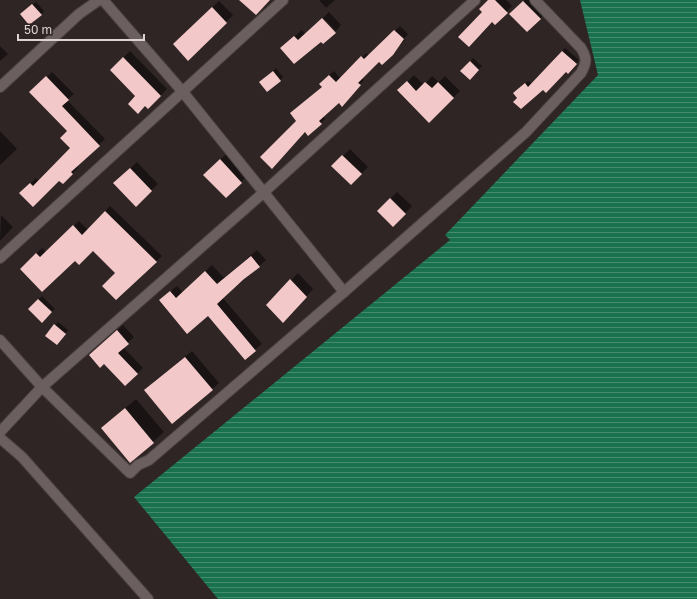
<svg xmlns="http://www.w3.org/2000/svg" width="697" height="599" viewBox="0 0 697 599" font-family="'Golos Text',sans-serif">
	<style>
		.water { fill: url(#water-rules) }
		.shadow { fill: #0007 }
		.building { fill: #f3c8c8 }
		.lines { fill: none; stroke-linecap: round; stroke-linejoin: round }
		.street-casing { stroke: #4a4141; stroke-width: 12 }
		.secondary-casing { stroke: #4a4141; stroke-width: 12 }
		.street { stroke: #6c5f5f; stroke-width: 10 }
		.secondary { stroke: #6c5f5f; stroke-width: 10 }
	</style>
	<defs>
		<pattern id="water-rules" width="6" height="5" patternUnits="userSpaceOnUse"><rect width="6" height="5" fill="#1a714d"/><path d="M0 2.5h6" fill="none" stroke="#468b6e"/></pattern>
	</defs>
	<rect width="100%" height="100%" fill="#302525"/>
	<path class="water" d="M 580,0 L 697,0 L 697,599 L 218,599 L 134,497 L 450,240 L 445,235 L 598,75 Z"/>
	<g class="shadow">
		<path d="M 319,0 L 335,0 L 326,8 Z"/>
		<path d="M 489,0 L 506,0 L 512,6 L 495,24 L 483,12 Z"/>
		<path d="M 525,0 L 536,0 L 547,12 L 527,31 L 511,14 Z"/>
		<path d="M 219,1 L 233,15 L 188,60 L 181,37 Z"/>
		<path d="M 36,2 L 44,11 L 41,14 L 24,11 Z"/>
		<path d="M 329,12 L 341,25 L 336,31 L 323,18 Z"/>
		<path d="M 400,26 L 408,34 L 404,39 L 405,40 L 382,64 L 379,61 L 362,78 L 364,80 L 346,101 L 339,102 L 323,116 L 325,119 L 321,123 L 297,121 L 291,113 L 323,87 L 325,79 L 334,71 L 341,79 L 366,53 L 369,55 Z"/>
		<path d="M 302,30 L 305,34 L 321,41 L 281,48 Z"/>
		<path d="M 0,46 L 8,54 L 0,61 Z"/>
		<path d="M 565,48 L 579,60 L 571,70 L 566,71 L 543,88 L 518,98 L 514,93 L 528,81 L 532,84 Z"/>
		<path d="M 130,51 L 167,89 L 148,108 L 111,70 Z"/>
		<path d="M 473,58 L 482,66 L 470,79 L 462,71 Z"/>
		<path d="M 276,68 L 283,77 L 280,80 L 263,79 Z"/>
		<path d="M 52,72 L 74,94 L 67,100 L 105,139 L 76,166 L 78,168 L 63,183 L 59,180 L 21,193 L 36,178 L 39,181 L 72,148 L 68,131 L 31,92 Z"/>
		<path d="M 414,75 L 424,85 L 432,76 L 439,82 L 445,76 L 460,91 L 429,121 L 399,90 Z"/>
		<path d="M 0,131 L 17,149 L 0,165 Z"/>
		<path d="M 350,149 L 368,167 L 351,184 L 333,166 Z"/>
		<path d="M 227,153 L 248,175 L 226,197 L 205,175 Z"/>
		<path d="M 137,162 L 158,184 L 136,205 L 115,183 Z"/>
		<path d="M 397,192 L 412,206 L 393,226 L 378,211 Z"/>
		<path d="M 110,206 L 162,256 L 116,299 L 117,273 L 93,250 L 75,260 L 21,269 L 42,248 L 46,252 L 79,221 L 88,230 Z"/>
		<path d="M 1,215 L 13,227 L 1,240 L 0,240 Z"/>
		<path d="M 257,250 L 266,260 L 223,298 L 262,344 L 245,358 L 208,315 L 167,294 L 177,286 L 183,293 L 212,265 L 224,278 Z"/>
		<path d="M 298,273 L 313,289 L 290,315 L 282,289 Z"/>
		<path d="M 42,296 L 55,309 L 42,322 L 29,309 Z"/>
		<path d="M 58,322 L 68,330 L 60,341 L 46,336 Z"/>
		<path d="M 123,325 L 134,337 L 123,347 L 143,368 L 125,385 L 104,363 L 96,349 Z"/>
		<path d="M 192,351 L 219,383 L 173,422 L 152,383 Z"/>
		<path d="M 136,399 L 164,432 L 130,462 L 102,428 Z"/>
	</g>
	<g class="building">
		<path d="M 239,0 L 270,0 L 256,15 Z"/>
		<path d="M 488,0 L 495,0 L 508,13 L 495,25 L 492,22 L 469,47 L 458,37 L 482,12 L 479,9 Z"/>
		<path d="M 523,1 L 541,19 L 527,32 L 509,14 Z"/>
		<path d="M 32,4 L 42,15 L 29,25 L 20,14 Z"/>
		<path d="M 212,7 L 227,23 L 188,61 L 173,44 Z"/>
		<path d="M 322,18 L 336,33 L 323,44 L 321,42 L 294,64 L 280,48 L 294,36 L 298,40 Z"/>
		<path d="M 394,30 L 404,39 L 393,55 L 382,65 L 379,62 L 358,83 L 361,85 L 342,107 L 339,103 L 319,121 L 322,124 L 308,136 L 305,132 L 272,169 L 260,157 L 296,121 L 290,113 L 322,87 L 319,84 L 329,75 L 336,82 L 361,56 L 364,59 Z"/>
		<path d="M 562,51 L 577,64 L 568,74 L 566,72 L 546,93 L 543,90 L 521,109 L 513,102 L 517,98 L 513,93 L 525,83 L 528,87 Z"/>
		<path d="M 123,57 L 161,96 L 148,109 L 145,106 L 138,114 L 128,104 L 135,96 L 110,70 Z"/>
		<path d="M 470,61 L 479,70 L 470,80 L 460,71 Z"/>
		<path d="M 273,71 L 281,81 L 267,92 L 259,82 Z"/>
		<path d="M 46,76 L 69,100 L 62,106 L 100,146 L 71,172 L 73,174 L 63,184 L 59,181 L 33,207 L 19,193 L 30,183 L 33,186 L 70,148 L 60,138 L 67,131 L 29,92 Z"/>
		<path d="M 407,81 L 416,91 L 425,82 L 432,88 L 438,82 L 454,98 L 429,123 L 397,90 Z"/>
		<path d="M 342,155 L 362,174 L 351,185 L 331,166 Z"/>
		<path d="M 220,159 L 242,183 L 226,198 L 203,175 Z"/>
		<path d="M 130,168 L 152,191 L 136,207 L 113,183 Z"/>
		<path d="M 390,198 L 406,214 L 393,227 L 377,211 Z"/>
		<path d="M 105,211 L 157,262 L 116,300 L 102,286 L 115,273 L 93,251 L 79,265 L 75,261 L 42,292 L 20,269 L 36,253 L 40,257 L 73,225 L 82,235 Z"/>
		<path d="M 251,256 L 260,267 L 244,279 L 217,304 L 256,351 L 245,360 L 208,316 L 187,334 L 159,300 L 170,291 L 176,298 L 205,271 L 217,284 Z"/>
		<path d="M 290,279 L 307,297 L 283,323 L 266,305 Z"/>
		<path d="M 38,299 L 52,312 L 42,323 L 28,309 Z"/>
		<path d="M 54,324 L 66,334 L 57,345 L 45,336 Z"/>
		<path d="M 117,330 L 129,344 L 118,353 L 138,374 L 125,386 L 104,364 L 100,368 L 89,355 Z"/>
		<path d="M 185,357 L 213,390 L 172,424 L 144,390 Z"/>
		<path d="M 125,408 L 154,443 L 130,463 L 101,428 Z"/>
	</g>
	<g class="lines">
		<g class="street-casing">
			<g id="street">
				<path d="M 103,0 L 182,91 L 344,292"/>
				<path d="M 0,87 L 79,14 L 99,0"/>
				<path d="M 0,258 L 283,0"/>
				<path d="M 0,340 L 42,387 L 130,473 L 138,465 L 149,460 L 344,292 L 526,132 L 581,73 C 587,62 587,58 581,48 L 535,0"/>
				<path d="M 0,432 L 42,387 L 263,193 L 475,0"/>
			</g>
		</g>
		<g class="secondary-casing">
			<path id="secondary" d="M 0,438 L 22,457 L 148,599"/>
		</g>
		<use href="#street" class="street"/>
		<use href="#secondary" class="secondary"/>
	</g>
	<path d="M18 34v6h126v-6" fill="none" stroke="#dcd4d4" stroke-width="2"/>
	<text x="24" y="34" font-size="12" fill="#dcd4d4" stroke="#302525" stroke-width="3" paint-order="stroke">50 m</text>
</svg>
